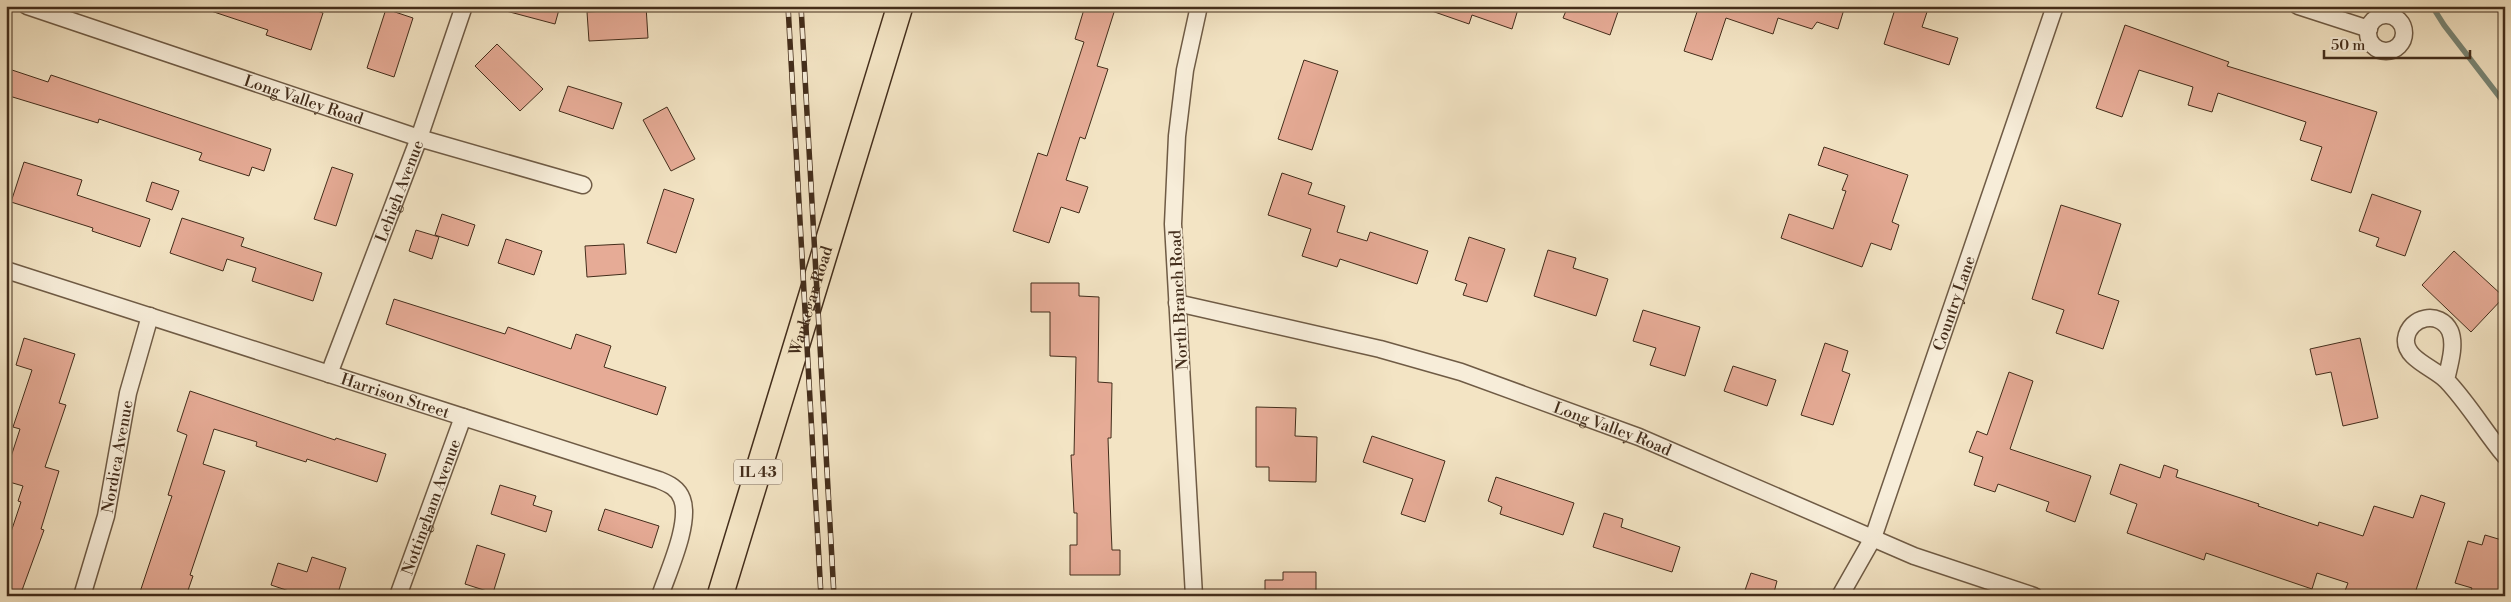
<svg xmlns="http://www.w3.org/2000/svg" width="2511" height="602" viewBox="0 0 2511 602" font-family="'Libre Bodoni',serif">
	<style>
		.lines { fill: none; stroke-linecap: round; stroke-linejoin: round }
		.stream { stroke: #788575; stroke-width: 5.5 }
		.building { fill: #e6ab96; stroke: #432d1b }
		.minor-casing { stroke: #6f5b45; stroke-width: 19 }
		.primary-casing { stroke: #432d1b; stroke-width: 28 }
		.minor { stroke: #f7edd9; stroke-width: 16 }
		.primary { stroke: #f3e4c4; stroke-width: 25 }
		.rail-casing { stroke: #432d1b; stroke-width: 5.5 }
		.rail { stroke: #f7edd9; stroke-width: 4; stroke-dasharray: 11; stroke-linecap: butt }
		.labels { text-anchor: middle; stroke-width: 4; stroke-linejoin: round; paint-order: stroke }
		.shield { fill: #f7edd9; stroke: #796754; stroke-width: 1 }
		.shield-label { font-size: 15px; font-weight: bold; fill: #432d1b }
		.street-label { font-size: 16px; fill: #432d1b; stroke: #f7edd9 }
	</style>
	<rect width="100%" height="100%" fill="#f3e4c4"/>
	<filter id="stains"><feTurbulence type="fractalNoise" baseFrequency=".004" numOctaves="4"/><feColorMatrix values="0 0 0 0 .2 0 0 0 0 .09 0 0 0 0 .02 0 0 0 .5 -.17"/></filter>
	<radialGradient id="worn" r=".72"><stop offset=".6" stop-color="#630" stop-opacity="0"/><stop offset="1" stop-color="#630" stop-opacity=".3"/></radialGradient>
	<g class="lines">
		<path class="stream" d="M 2432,6 L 2444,25 L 2505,104"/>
	</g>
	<g class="building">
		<path d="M 205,6 L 304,6 L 323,13 L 311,50 L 266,35 L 268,30 L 205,9 Z"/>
		<path d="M 507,6 L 560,6 L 555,24 L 506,11 Z"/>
		<path d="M 624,6 L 646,6 L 648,38 L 589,41 L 587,12 L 624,10 Z"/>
		<path d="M 1085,6 L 1116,6 L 1097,66 L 1108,69 L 1085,139 L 1080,137 L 1066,180 L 1088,187 L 1079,213 L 1061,207 L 1049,243 L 1013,231 L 1038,153 L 1047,156 L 1084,42 L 1075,39 Z"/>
		<path d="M 1426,6 L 1519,6 L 1512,29 L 1472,15 L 1469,24 L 1426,9 Z"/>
		<path d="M 1568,6 L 1620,6 L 1610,35 L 1563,18 Z"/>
		<path d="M 1699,6 L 1845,6 L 1838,29 L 1817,22 L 1812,29 L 1778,18 L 1773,34 L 1726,18 L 1712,60 L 1684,51 Z"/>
		<path d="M 1896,6 L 1929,6 L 1922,27 L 1958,38 L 1949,65 L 1884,44 Z"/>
		<path d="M 386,9 L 413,18 L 394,77 L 367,68 Z"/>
		<path d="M 2125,25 L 2229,62 L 2227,66 L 2377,112 L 2351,193 L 2311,180 L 2322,147 L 2300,140 L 2306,122 L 2218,93 L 2212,112 L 2188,105 L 2193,87 L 2139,70 L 2122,117 L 2096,108 Z"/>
		<path d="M 497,44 L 543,89 L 520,111 L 475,66 Z"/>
		<path d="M 1304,60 L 1338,71 L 1312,150 L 1278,139 Z"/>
		<path d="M 6,68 L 48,82 L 51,75 L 271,149 L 264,171 L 252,167 L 249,176 L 199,160 L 202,153 L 99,119 L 98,123 L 6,95 Z"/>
		<path d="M 568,86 L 622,103 L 613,129 L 559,111 Z"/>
		<path d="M 667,107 L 695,159 L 671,171 L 643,120 Z"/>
		<path d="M 1824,147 L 1908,175 L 1892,222 L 1899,225 L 1891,250 L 1871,243 L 1862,267 L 1781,238 L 1789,214 L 1833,229 L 1846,191 L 1842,190 L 1848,175 L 1818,165 Z"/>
		<path d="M 24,162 L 82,180 L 77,195 L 150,219 L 140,247 L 92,231 L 93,228 L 11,202 Z"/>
		<path d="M 332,167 L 353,174 L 336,226 L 314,219 Z"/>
		<path d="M 1282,173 L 1312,183 L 1308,194 L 1345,206 L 1337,232 L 1367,241 L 1370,232 L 1428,251 L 1417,284 L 1340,259 L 1337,267 L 1302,256 L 1311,229 L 1268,215 Z"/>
		<path d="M 152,182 L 179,191 L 172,210 L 146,201 Z"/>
		<path d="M 664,189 L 694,199 L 676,253 L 647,243 Z"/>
		<path d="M 2372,194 L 2421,211 L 2405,256 L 2376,246 L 2379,238 L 2359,231 Z"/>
		<path d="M 2061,205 L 2121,224 L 2098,294 L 2119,301 L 2103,349 L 2056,333 L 2064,310 L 2032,299 Z"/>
		<path d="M 442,214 L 475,225 L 468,246 L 435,235 Z"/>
		<path d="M 182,218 L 244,238 L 241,246 L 322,273 L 313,301 L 252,281 L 256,268 L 227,259 L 223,271 L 170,253 Z"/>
		<path d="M 416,230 L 439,237 L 432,259 L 409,251 Z"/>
		<path d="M 1469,237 L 1505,249 L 1487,302 L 1463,295 L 1467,284 L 1455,280 Z"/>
		<path d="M 506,239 L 542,251 L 534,275 L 498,263 Z"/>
		<path d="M 624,244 L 626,274 L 587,277 L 585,246 Z"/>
		<path d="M 1548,250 L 1576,258 L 1573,268 L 1608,279 L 1596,316 L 1534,296 Z"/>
		<path d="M 2454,251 L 2504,297 L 2471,332 L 2422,285 Z"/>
		<path d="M 1031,283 L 1079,283 L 1079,296 L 1099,297 L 1098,382 L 1112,383 L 1111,438 L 1108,438 L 1111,526 L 1112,550 L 1120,550 L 1120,575 L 1070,575 L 1070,545 L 1077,545 L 1077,513 L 1074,513 L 1071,455 L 1074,455 L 1076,357 L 1050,356 L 1050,312 L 1031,312 Z"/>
		<path d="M 394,299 L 505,334 L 508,327 L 571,349 L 576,334 L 611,346 L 604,367 L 666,387 L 657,415 L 386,324 Z"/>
		<path d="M 1643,310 L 1700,327 L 1685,376 L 1650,365 L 1656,348 L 1633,341 Z"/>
		<path d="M 24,338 L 75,354 L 59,403 L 66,405 L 45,467 L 59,471 L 41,529 L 44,530 L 21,593 L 6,588 L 6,547 L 21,502 L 18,501 L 23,486 L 6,481 L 6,472 L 20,429 L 13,427 L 32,370 L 16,365 Z"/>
		<path d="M 2360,338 L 2378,418 L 2343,426 L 2331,372 L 2316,375 L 2310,349 Z"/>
		<path d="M 1825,343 L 1848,351 L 1842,371 L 1850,374 L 1833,425 L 1801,415 Z"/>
		<path d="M 1733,366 L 1776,380 L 1767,406 L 1724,391 Z"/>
		<path d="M 2009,372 L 2033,381 L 2010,449 L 2091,476 L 2075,522 L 2046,511 L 2049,502 L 1998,484 L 1995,492 L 1974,485 L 1983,457 L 1969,452 L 1977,431 L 1987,435 Z"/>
		<path d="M 190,391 L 335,440 L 336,438 L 386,454 L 377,482 L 307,459 L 306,462 L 256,446 L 257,442 L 214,429 L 203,464 L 225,471 L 190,575 L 193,576 L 186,596 L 151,596 L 140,592 L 172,496 L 168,495 L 187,435 L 177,431 Z"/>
		<path d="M 1256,407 L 1296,408 L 1295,436 L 1317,437 L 1316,482 L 1269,481 L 1269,467 L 1256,467 Z"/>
		<path d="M 1372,436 L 1445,461 L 1425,522 L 1401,514 L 1413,479 L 1363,462 Z"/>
		<path d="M 2120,464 L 2160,478 L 2164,465 L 2178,470 L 2176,477 L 2259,504 L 2258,506 L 2318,526 L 2319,522 L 2363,536 L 2374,506 L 2413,518 L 2421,495 L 2445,503 L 2414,596 L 2343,596 L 2348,583 L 2317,573 L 2312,589 L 2206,553 L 2204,560 L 2127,533 L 2137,504 L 2110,494 Z"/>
		<path d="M 1496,477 L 1574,503 L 1563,535 L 1500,514 L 1502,507 L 1488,501 Z"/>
		<path d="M 500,485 L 536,496 L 533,505 L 552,511 L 546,532 L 491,514 Z"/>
		<path d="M 605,509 L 659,526 L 652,548 L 598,530 Z"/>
		<path d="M 1604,513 L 1623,519 L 1621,527 L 1680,547 L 1672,572 L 1593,547 Z"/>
		<path d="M 2485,535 L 2505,541 L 2505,589 L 2503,596 L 2469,596 L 2472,588 L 2455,583 L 2468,541 L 2482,545 Z"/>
		<path d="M 477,545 L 505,554 L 493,593 L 465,584 Z"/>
		<path d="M 312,557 L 346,568 L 337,596 L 304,596 L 271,585 L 278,563 L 307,572 Z"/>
		<path d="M 1283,572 L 1316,572 L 1316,596 L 1265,596 L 1265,580 L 1283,580 Z"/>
		<path d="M 1751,573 L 1777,581 L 1773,596 L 1743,596 Z"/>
	</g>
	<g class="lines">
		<g class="minor-casing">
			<g id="minor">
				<path id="s1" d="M 27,6 L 419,138 L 583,185"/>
				<path d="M 2298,6 L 2369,29"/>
				<circle cx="2386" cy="33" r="18"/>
				<path id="s2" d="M 6,270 L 659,480 C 669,484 678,488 682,499 C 691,523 668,572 660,596"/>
				<path id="s3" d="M 1177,303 L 1380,349 L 1461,372 L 1639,437 L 1914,556 L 2034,596"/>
				<path id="s4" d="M 329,374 L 419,138 L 464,6"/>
				<path d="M 2446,380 C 2449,366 2456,345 2450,331 C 2440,310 2409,316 2406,339 C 2404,359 2435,368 2447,381 C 2468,403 2485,432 2505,456"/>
				<path id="s5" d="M 82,596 L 106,516 L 128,393 L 150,316"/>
				<path id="s6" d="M 398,596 L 463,417"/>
				<path d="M 1194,596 L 1173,224 L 1177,136 L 1185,70 L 1199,6"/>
				<path id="s7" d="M 1840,596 L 1873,538 L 2055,6"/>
			</g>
		</g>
		<g class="primary-casing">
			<g id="primary">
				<path id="s8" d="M 720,596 L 900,6"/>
			</g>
		</g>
		<use href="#minor" class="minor"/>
		<use href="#primary" class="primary"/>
		<g class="rail-casing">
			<g id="rail">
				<path d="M 788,6 L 821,596"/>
				<path d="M 801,6 L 834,596"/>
			</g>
		</g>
		<use href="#rail" class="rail"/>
	</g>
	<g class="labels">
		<rect class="shield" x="734" y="459.5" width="48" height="25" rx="4"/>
		<g class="shield-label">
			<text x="758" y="477">IL 43</text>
		</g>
		<g class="street-label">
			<text dy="6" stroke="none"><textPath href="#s1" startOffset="292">Long Valley Road</textPath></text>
			<text dy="6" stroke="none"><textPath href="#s4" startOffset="196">Lehigh Avenue</textPath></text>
			<text transform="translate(1178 300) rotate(-93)" y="6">North Branch Road</text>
			<text dy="6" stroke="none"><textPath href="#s8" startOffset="309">Waukegan Road</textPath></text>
			<text dy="6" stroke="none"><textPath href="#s7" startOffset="315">Country Lane</textPath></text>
			<text dy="6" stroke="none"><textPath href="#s2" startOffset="409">Harrison Street</textPath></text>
			<text dy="6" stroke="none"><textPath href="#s3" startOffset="454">Long Valley Road</textPath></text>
			<text dy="6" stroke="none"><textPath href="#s5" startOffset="144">Nordica Avenue</textPath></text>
			<text dy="6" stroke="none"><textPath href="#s6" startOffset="95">Nottingham Avenue</textPath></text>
		</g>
	</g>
	<rect width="2511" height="602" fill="none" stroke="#f3e4c4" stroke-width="25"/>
	<rect x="8" y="8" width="2496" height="587" fill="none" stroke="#432d1b" stroke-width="2.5"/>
	<rect x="12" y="12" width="2486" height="577" fill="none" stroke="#432d1b"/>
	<path d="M2324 50v8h146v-8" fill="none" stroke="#432d1b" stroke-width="2.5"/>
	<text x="2331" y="50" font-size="15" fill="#432d1b" stroke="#f7edd9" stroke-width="4" paint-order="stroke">50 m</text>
	<rect width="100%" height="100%" filter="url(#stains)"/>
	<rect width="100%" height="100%" fill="url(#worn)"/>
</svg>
